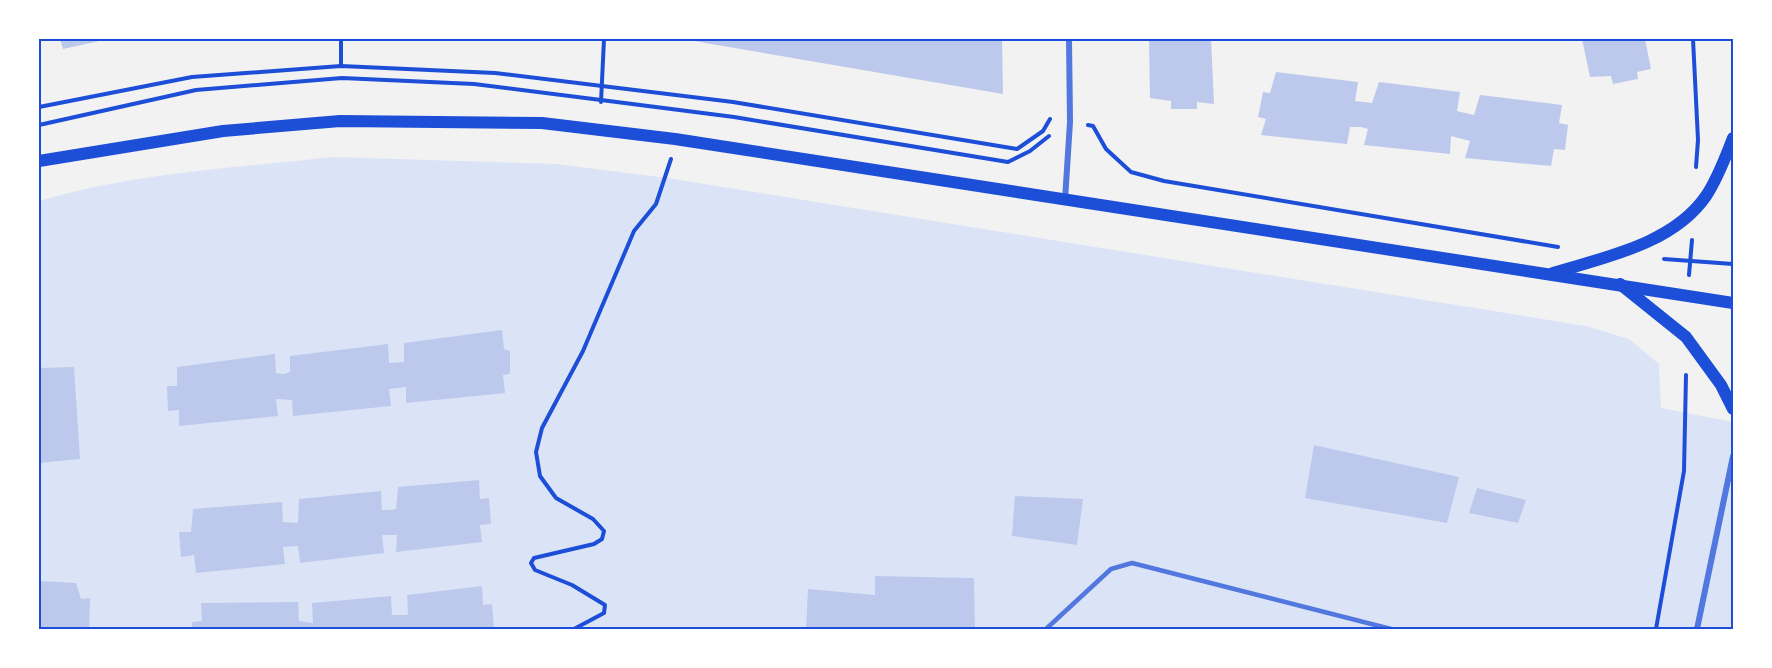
<svg xmlns="http://www.w3.org/2000/svg" width="1772" height="668" viewBox="0 0 1772 668" font-family="'Roboto Condensed',sans-serif">
	<style>
		.green { fill: #dbe4f7 }
		.building { fill: #bdc9ec }
		.lines { fill: none; stroke-linecap: round; stroke-linejoin: round }
		.path { stroke: #1d4ed8; stroke-width: 4 }
		.service { stroke: #5277de; stroke-width: 4.5 }
		.minor { stroke: #5277de; stroke-width: 6 }
		.secondary { stroke: #1d4ed8; stroke-width: 12 }
		.neatline { fill: none; stroke: #1d4ed8; stroke-width: 2 }
	</style>
	<rect width="100%" height="100%" fill="#f2f2f2"/>
	<path class="green" d="M 333,157 L 556,164 L 667,178 L 1586,326 L 1629,339 L 1659,364 L 1661,408 L 1733,422 L 1733,629 L 39,629 L 39,201 C 135,173 234,168 333,157 Z"/>
	<g class="building">
		<path d="M 60,39 L 104,39 L 104,40 L 63,49 Z"/>
		<path d="M 688,39 L 1002,39 L 1003,94 L 688,40 Z"/>
		<path d="M 1149,39 L 1211,39 L 1214,104 L 1197,102 L 1197,109 L 1171,109 L 1171,101 L 1150,98 Z"/>
		<path d="M 1582,39 L 1645,39 L 1651,69 L 1637,72 L 1638,79 L 1613,84 L 1611,76 L 1590,77 Z"/>
		<path d="M 1276,72 L 1358,82 L 1355,101 L 1372,103 L 1379,82 L 1460,92 L 1457,111 L 1474,115 L 1480,95 L 1562,105 L 1559,123 L 1568,125 L 1565,150 L 1554,149 L 1551,166 L 1465,158 L 1470,141 L 1451,136 L 1450,154 L 1364,145 L 1368,129 L 1361,127 L 1350,127 L 1347,144 L 1261,135 L 1266,119 L 1258,117 L 1263,92 L 1270,93 Z"/>
		<path d="M 502,330 L 504,349 L 510,351 L 510,374 L 503,375 L 505,393 L 406,403 L 406,387 L 389,389 L 391,406 L 293,416 L 292,400 L 276,399 L 278,416 L 179,426 L 179,410 L 168,411 L 167,386 L 177,386 L 177,367 L 275,354 L 276,373 L 284,374 L 290,372 L 290,356 L 388,344 L 389,363 L 404,362 L 404,343 Z"/>
		<path d="M 74,367 L 80,459 L 39,463 L 39,368 Z"/>
		<path d="M 1314,445 L 1459,477 L 1447,523 L 1305,498 Z"/>
		<path d="M 479,480 L 480,499 L 489,498 L 491,524 L 480,525 L 482,542 L 396,552 L 397,535 L 382,535 L 384,553 L 300,563 L 298,546 L 283,547 L 285,564 L 196,573 L 194,555 L 181,557 L 179,532 L 191,532 L 193,509 L 282,502 L 283,522 L 298,523 L 299,499 L 381,491 L 382,510 L 388,510 L 396,509 L 398,487 Z"/>
		<path d="M 1477,488 L 1526,500 L 1518,523 L 1469,513 Z"/>
		<path d="M 1015,496 L 1083,499 L 1077,545 L 1012,536 Z"/>
		<path d="M 875,576 L 974,578 L 975,629 L 806,629 L 808,589 L 875,595 Z"/>
		<path d="M 39,581 L 76,583 L 81,599 L 90,598 L 89,629 L 39,629 Z"/>
		<path d="M 482,586 L 483,605 L 492,604 L 494,629 L 192,629 L 192,622 L 202,621 L 201,603 L 298,602 L 299,621 L 313,623 L 312,603 L 391,596 L 392,615 L 408,615 L 407,595 Z"/>
	</g>
	<g class="lines">
		<g class="path">
			<path d="M 341,39 L 341,66"/>
			<path d="M 1693,39 L 1698,140 L 1696,167"/>
			<path d="M 601,102 L 604,39"/>
			<path d="M 39,107 L 192,77 L 341,66 L 495,73 L 733,102 L 1017,149 L 1043,131 L 1050,119"/>
			<path d="M 39,125 L 196,90 L 342,78 L 474,84 L 601,100 L 734,117 L 1008,162 L 1030,151 L 1049,136"/>
			<path d="M 1088,125 L 1093,126 L 1106,149 L 1131,172 L 1164,181 L 1558,247"/>
			<path d="M 1664,259 L 1733,264"/>
			<path d="M 1689,275 L 1692,240"/>
			<path d="M 574,629 L 604,613 L 605,605 L 572,585 L 535,570 L 531,563 L 534,558 L 594,544 L 602,539 L 604,531 L 593,519 L 556,498 L 540,476 L 536,452 L 542,428 L 583,351 L 634,231 L 656,204 L 671,159"/>
			<path d="M 1656,629 L 1684,471 L 1686,375"/>
		</g>
		<path class="service" d="M 1046,629 L 1111,569 L 1132,563 L 1391,629"/>
		<g class="minor">
			<path d="M 1065,200 L 1070,122 L 1069,39"/>
			<path d="M 1697,629 L 1733,456"/>
		</g>
		<g class="secondary">
			<path d="M 39,161 L 223,131 L 340,121 L 542,123 L 675,139 L 1733,303"/>
			<path d="M 1553,273 C 1605,257 1673,244 1706,196 C 1718,178 1725,158 1733,138"/>
			<path d="M 1620,284 L 1686,337 L 1721,385 L 1733,409"/>
		</g>
	</g>
	<rect width="1772" height="668" fill="none" stroke="#ffffff" stroke-width="81"/>
	<rect x="40" y="40" width="1692" height="588" class="neatline"/>
</svg>
